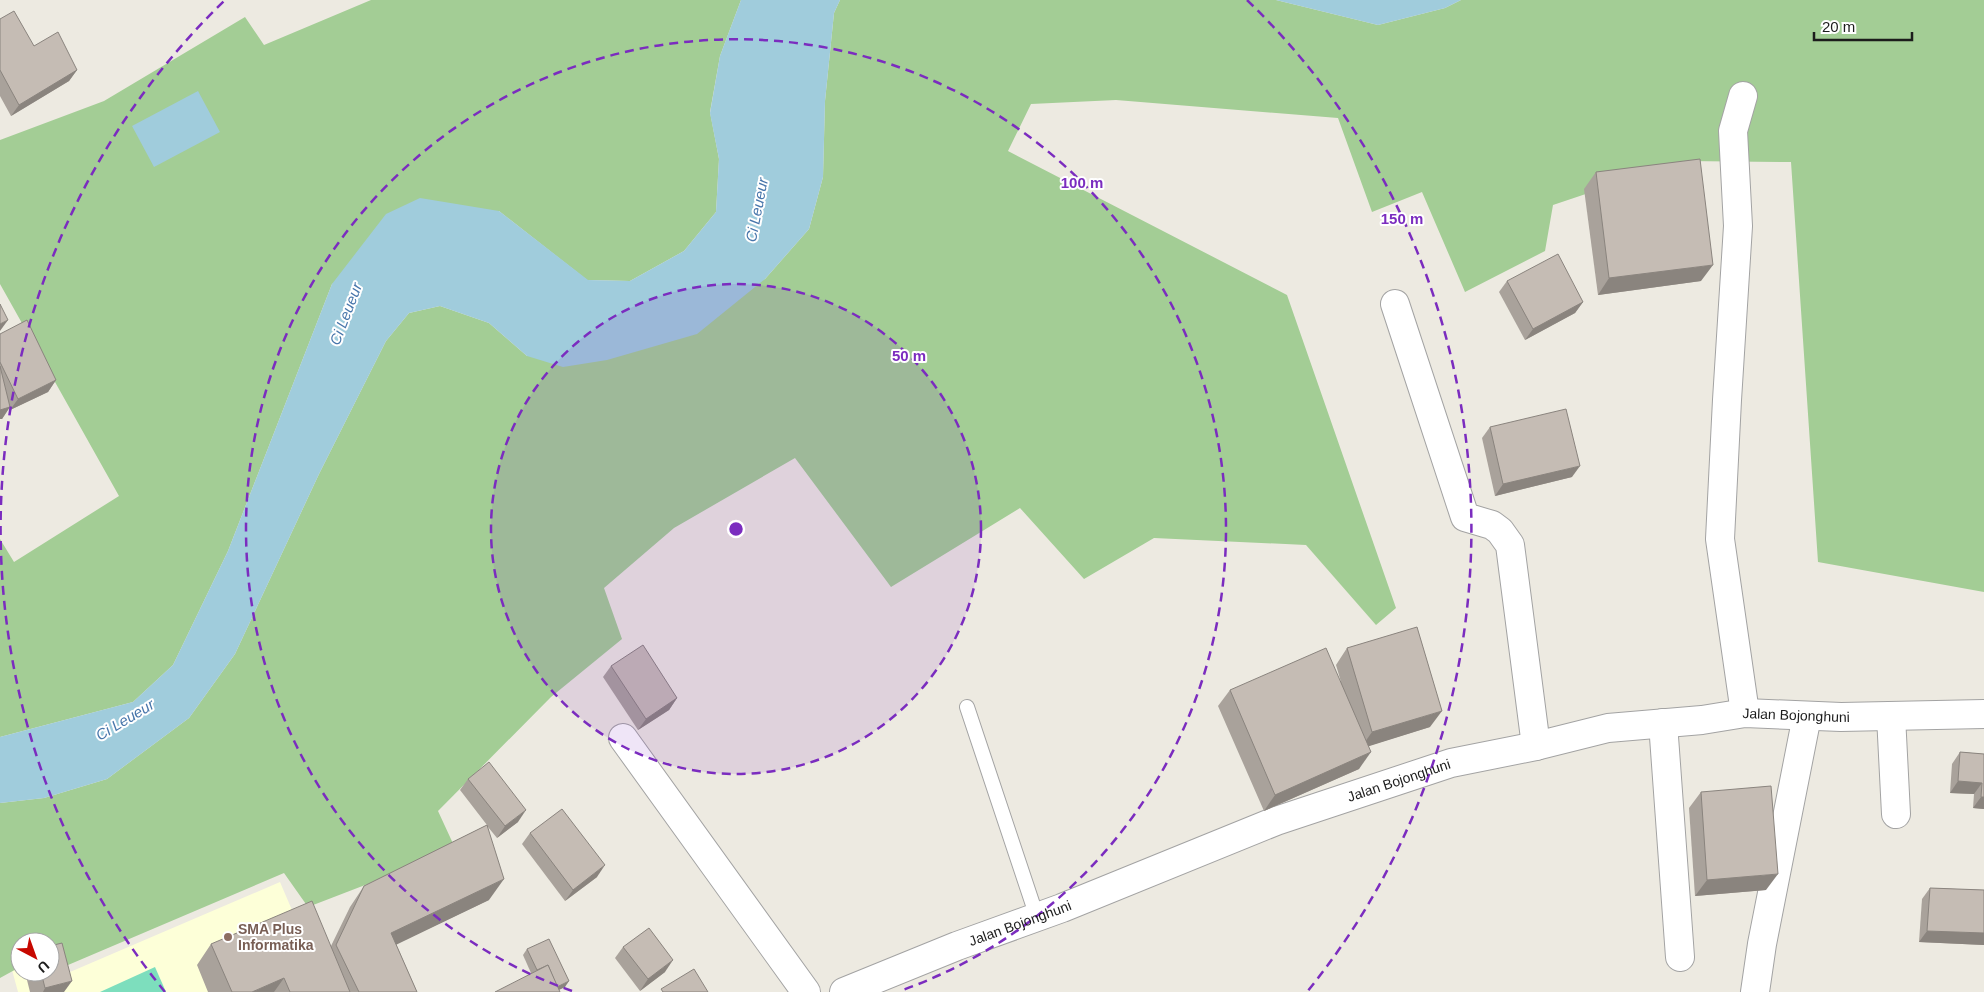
<svg xmlns="http://www.w3.org/2000/svg" width="1984" height="992" viewBox="0 0 1984 992" font-family="Arial,sans-serif">
	<style>
		.education { fill: #fdffd8 }
		.forest { fill: #a3cd95 }
		.pitch { fill: #7ddebd }
		.water { fill: #a0ccdc }
		.lines { fill: none; stroke-linecap: round; stroke-linejoin: round }
		.lane-casing { stroke: #a3a3a3; stroke-width: 16 }
		.street-casing { stroke: #a3a3a3; stroke-width: 30 }
		.lane { stroke: #fff; stroke-width: 14 }
		.street { stroke: #fff; stroke-width: 28 }
		.wall { fill: #a9a29b }
		.shaded-wall { fill: #8a847e }
		.building { fill: #c5bcb4; stroke: #8a847e }
		.ring { fill: none; stroke: #7b2cbf; stroke-width: 2.5; stroke-dasharray: 9 6 }
		.education-dot { fill: #8d6e63; stroke: #fff; stroke-width: 2 }
		.labels { text-anchor: middle; stroke-width: 4; stroke-linejoin: round; paint-order: stroke }
		.street-label { font-size: 14px; fill: #1c1c1c; stroke: #fff }
		.education-label { font-size: 14px; font-weight: bold; fill: #785e54; stroke: #fff; text-anchor: start }
		.water-label { font-size: 15px; font-style: italic; fill: #4876ab; stroke: #fff }
		.centre { fill: #7b2cbf; stroke: #fff; stroke-width: 2.5 }
		.ring-label { font-size: 15px; text-anchor: middle; font-weight: bold; fill: #7b2cbf; stroke: #fff; stroke-width: 4; stroke-linejoin: round; paint-order: stroke }
	</style>
	<rect width="100%" height="100%" fill="#edeae1"/>
	<path class="education" d="M 280,882 L 327,992 L 18,992 L 12,970 L 20,967 L 20,972 L 50,972 L 63,975 Z"/>
	<g class="forest">
		<path d="M 371,0 L 741,0 L 720,56 L 710,112 L 719,159 L 716,212 L 684,251 L 630,281 L 587,280 L 499,211 L 332,284 L 228,551 L 173,665 L 133,702 L 0,737 L 0,539 L 14,562 L 119,496 L 0,284 L 0,140 L 104,101 L 245,17 L 264,45 Z"/>
		<path d="M 840,0 L 1276,0 L 1378,25 L 1445,8 L 1461,0 L 1984,0 L 1984,592 L 1818,562 L 1791,162 L 1684,161 L 1553,205 L 1545,251 L 1465,292 L 1422,192 L 1372,212 L 1338,118 L 1116,100 L 1031,104 L 1008,151 L 1287,295 L 1396,608 L 1376,625 L 1306,545 L 1154,538 L 1084,579 L 1020,508 L 891,587 L 795,458 L 674,528 L 604,588 L 622,639 L 551,697 L 438,811 L 456,850 L 308,907 L 284,873 L 61,968 L 50,954 L 50,942 L 20,942 L 20,967 L 0,978 L 0,803 L 44,798 L 107,779 L 189,718 L 235,654 L 319,474 L 386,341 L 409,313 L 440,306 L 489,323 L 527,356 L 765,279 L 809,229 L 823,177 L 825,101 L 834,13 Z"/>
	</g>
	<path class="pitch" d="M 155,967 L 166,992 L 100,992 Z"/>
	<g class="water">
		<path d="M 741,0 L 840,0 L 834,13 L 825,101 L 823,177 L 809,229 L 765,279 L 697,334 L 607,360 L 563,367 L 527,356 L 489,323 L 440,306 L 409,313 L 386,341 L 319,474 L 235,654 L 189,718 L 107,779 L 44,798 L 0,803 L 0,737 L 133,702 L 173,665 L 228,551 L 332,284 L 386,214 L 420,198 L 499,211 L 588,280 L 630,281 L 684,251 L 716,212 L 719,159 L 710,113 L 720,56 Z"/>
		<path d="M 1276,0 L 1461,0 L 1445,8 L 1378,25 Z"/>
		<path d="M 198,91 L 220,132 L 154,167 L 132,126 Z"/>
	</g>
	<g class="lines">
		<g class="lane-casing">
			<path id="lane" d="M 967,707 L 1037,917"/>
		</g>
		<g class="street-casing">
			<g id="street">
				<path d="M 1743,96 L 1733,131 L 1738,226 L 1727,400 L 1720,539 L 1745,713"/>
				<path d="M 1395,304 L 1465,517 L 1492,525 L 1500,531 L 1510,545 L 1536,746"/>
				<path d="M 1891,716 L 1896,814"/>
				<path d="M 1663,723 L 1680,957"/>
				<path d="M 623,738 L 806,992"/>
				<path id="s1" d="M 844,992 L 957,946 L 1062,908 L 1276,821 L 1451,763 L 1536,746 L 1608,728 L 1702,720 L 1745,713 L 1841,717 L 1984,714"/>
				<path d="M 1755,992 L 1762,944 L 1807,716"/>
			</g>
		</g>
		<use href="#lane" class="lane"/>
		<use href="#street" class="street"/>
	</g>
	<g class="wall">
		<path d="M 0,19 L 34,46 L 77,70 L 69,81 L 11,116 L 0,96 Z"/>
		<path d="M 1596,172 L 1701,281 L 1598,295 L 1584,189 Z"/>
		<path d="M 1507,281 L 1583,302 L 1575,313 L 1525,340 L 1499,292 Z"/>
		<path d="M 0,334 L 56,380 L 48,392 L 10,410 L 9,408 L 2,419 L 0,419 Z"/>
		<path d="M 1490,427 L 1572,477 L 1495,496 L 1482,438 Z"/>
		<path d="M 1347,648 L 1430,727 L 1368,746 L 1359,769 L 1264,811 L 1218,706 L 1230,690 L 1341,682 L 1336,665 Z"/>
		<path d="M 611,666 L 677,698 L 669,710 L 638,730 L 603,677 Z"/>
		<path d="M 1960,752 L 1984,754 L 1984,809 L 1973,808 L 1974,794 L 1950,793 L 1952,764 Z"/>
		<path d="M 468,779 L 518,822 L 497,838 L 488,827 L 489,900 L 396,944 L 417,992 L 208,992 L 197,965 L 211,944 L 331,946 L 350,907 L 364,886 L 487,825 L 460,790 Z"/>
		<path d="M 1701,792 L 1766,890 L 1695,896 L 1689,808 Z"/>
		<path d="M 530,833 L 597,877 L 565,901 L 522,844 Z"/>
		<path d="M 1930,888 L 1984,890 L 1984,945 L 1919,942 L 1922,899 Z"/>
		<path d="M 623,947 L 665,972 L 640,991 L 615,958 Z"/>
		<path d="M 527,949 L 565,987 L 559,990 L 531,973 L 523,955 Z"/>
		<path d="M 25,972 L 50,972 L 64,992 L 30,992 Z"/>
	</g>
	<g class="shaded-wall">
		<path d="M 77,70 L 69,81 L 11,116 L 19,105 Z"/>
		<path d="M 1713,265 L 1701,281 L 1598,295 L 1609,278 Z"/>
		<path d="M 1583,302 L 1575,313 L 1525,340 L 1533,329 Z"/>
		<path d="M 8,320 L 0,331 L 0,324 Z"/>
		<path d="M 56,380 L 48,392 L 10,410 L 18,399 Z"/>
		<path d="M 10,407 L 2,419 L 0,419 L 0,410 Z"/>
		<path d="M 1580,466 L 1572,477 L 1495,496 L 1503,484 Z"/>
		<path d="M 677,698 L 669,710 L 638,730 L 646,719 Z"/>
		<path d="M 1442,711 L 1430,727 L 1360,749 L 1372,732 Z"/>
		<path d="M 1371,752 L 1359,769 L 1264,811 L 1275,795 Z"/>
		<path d="M 1958,781 L 1982,783 L 1974,794 L 1950,793 Z"/>
		<path d="M 1981,797 L 1984,797 L 1984,809 L 1973,808 Z"/>
		<path d="M 526,810 L 518,822 L 497,838 L 505,826 Z"/>
		<path d="M 605,865 L 597,877 L 565,901 L 573,890 Z"/>
		<path d="M 1778,874 L 1766,890 L 1695,896 L 1707,880 Z"/>
		<path d="M 504,879 L 489,900 L 377,954 L 391,933 Z"/>
		<path d="M 1927,931 L 1984,933 L 1984,945 L 1919,942 Z"/>
		<path d="M 673,960 L 665,972 L 640,991 L 648,979 Z"/>
		<path d="M 284,978 L 274,992 L 252,992 Z"/>
		<path d="M 72,981 L 64,992 L 43,992 L 45,988 Z"/>
		<path d="M 569,981 L 565,987 L 554,992 L 547,992 Z"/>
	</g>
	<g class="building">
		<path d="M 14,11 L 34,46 L 58,32 L 77,70 L 19,105 L 0,70 L 0,19 Z"/>
		<path d="M 1700,159 L 1713,265 L 1609,278 L 1596,172 Z"/>
		<path d="M 1558,254 L 1583,302 L 1533,329 L 1507,281 Z"/>
		<path d="M 0,304 L 8,320 L 0,324 Z"/>
		<path d="M 27,320 L 56,380 L 18,399 L 0,362 L 0,334 Z"/>
		<path d="M 0,366 L 10,407 L 0,410 Z"/>
		<path d="M 1566,409 L 1580,466 L 1503,484 L 1490,427 Z"/>
		<path d="M 1417,627 L 1442,711 L 1372,732 L 1347,648 Z"/>
		<path d="M 643,645 L 677,698 L 646,719 L 611,666 Z"/>
		<path d="M 1326,648 L 1371,752 L 1275,795 L 1230,690 Z"/>
		<path d="M 1960,752 L 1984,754 L 1984,797 L 1981,797 L 1982,783 L 1958,781 Z"/>
		<path d="M 489,762 L 526,810 L 505,826 L 468,779 Z"/>
		<path d="M 1771,786 L 1778,874 L 1707,880 L 1701,792 Z"/>
		<path d="M 562,809 L 605,865 L 573,890 L 530,833 Z"/>
		<path d="M 487,825 L 504,879 L 391,933 L 417,992 L 359,992 L 336,945 L 364,886 Z"/>
		<path d="M 1930,888 L 1984,890 L 1984,933 L 1927,931 Z"/>
		<path d="M 312,901 L 350,992 L 290,992 L 284,978 L 252,992 L 232,992 L 211,944 Z"/>
		<path d="M 649,928 L 673,960 L 648,979 L 623,947 Z"/>
		<path d="M 549,939 L 569,981 L 557,987 L 548,965 L 537,970 L 527,949 Z"/>
		<path d="M 62,943 L 72,981 L 45,988 L 41,972 L 50,972 L 50,946 Z"/>
		<path d="M 548,965 L 560,992 L 495,992 Z"/>
		<path d="M 694,969 L 708,992 L 663,992 L 661,989 Z"/>
	</g>
	<circle cx="736" cy="529" r="245" fill="#7b2cbf" fill-opacity=".12"/>
	<g class="ring">
		<circle cx="736" cy="529" r="245"/>
		<path d="M572 991A490 490 0 1 1 900 991"/>
		<path d="M165 992A735 735 0 0 1 225 0M1247 0A735 735 0 0 1 1307 992"/>
	</g>
	<circle class="education-dot" cx="228" cy="937" r="5"/>
	<g class="labels">
		<g class="street-label">
			<text dy="5" stroke="none"><textPath href="#s1" startOffset="999">Jalan Bojonghuni</textPath></text>
			<text dy="5" stroke="none"><textPath href="#s1" startOffset="594">Jalan Bojonghuni</textPath></text>
			<text dy="5" stroke="none"><textPath href="#s1" startOffset="189">Jalan Bojonghuni</textPath></text>
		</g>
		<g class="education-label">
			<text x="238" y="934">SMA Plus<tspan x="238" dy="16">Informatika</tspan></text>
		</g>
		<g class="water-label">
			<text transform="translate(757 210) rotate(-79)" y="5">Ci Leueur</text>
			<text transform="translate(346 314) rotate(-69)" y="5">Ci Leueur</text>
			<text transform="translate(125 720) rotate(-31)" y="5">Ci Leueur</text>
		</g>
	</g>
	<circle cx="736" cy="529" r="8" class="centre"/>
	<g class="ring-label">
		<text x="1082" y="188">100 m</text>
		<text x="1402" y="224">150 m</text>
		<text x="909" y="361">50 m</text>
	</g>
	<g transform="translate(35 957) rotate(139)"><circle r="24" fill="#ffffff" stroke="#a4a4a4"/>
	<path d="M0-4L9 19L0 12L-9 19Z" fill="#c70800"/>
	<text y="-8" font-size="14" font-weight="bold" text-anchor="middle" fill="#1c1c1c">U</text>
	</g>
	<path d="M1814 32v8h98v-8" fill="none" stroke="#1c1c1c" stroke-width="2.5"/>
	<text x="1822" y="32" font-size="15" fill="#1c1c1c" stroke="#ffffff" stroke-width="4" paint-order="stroke">20 m</text>
</svg>
